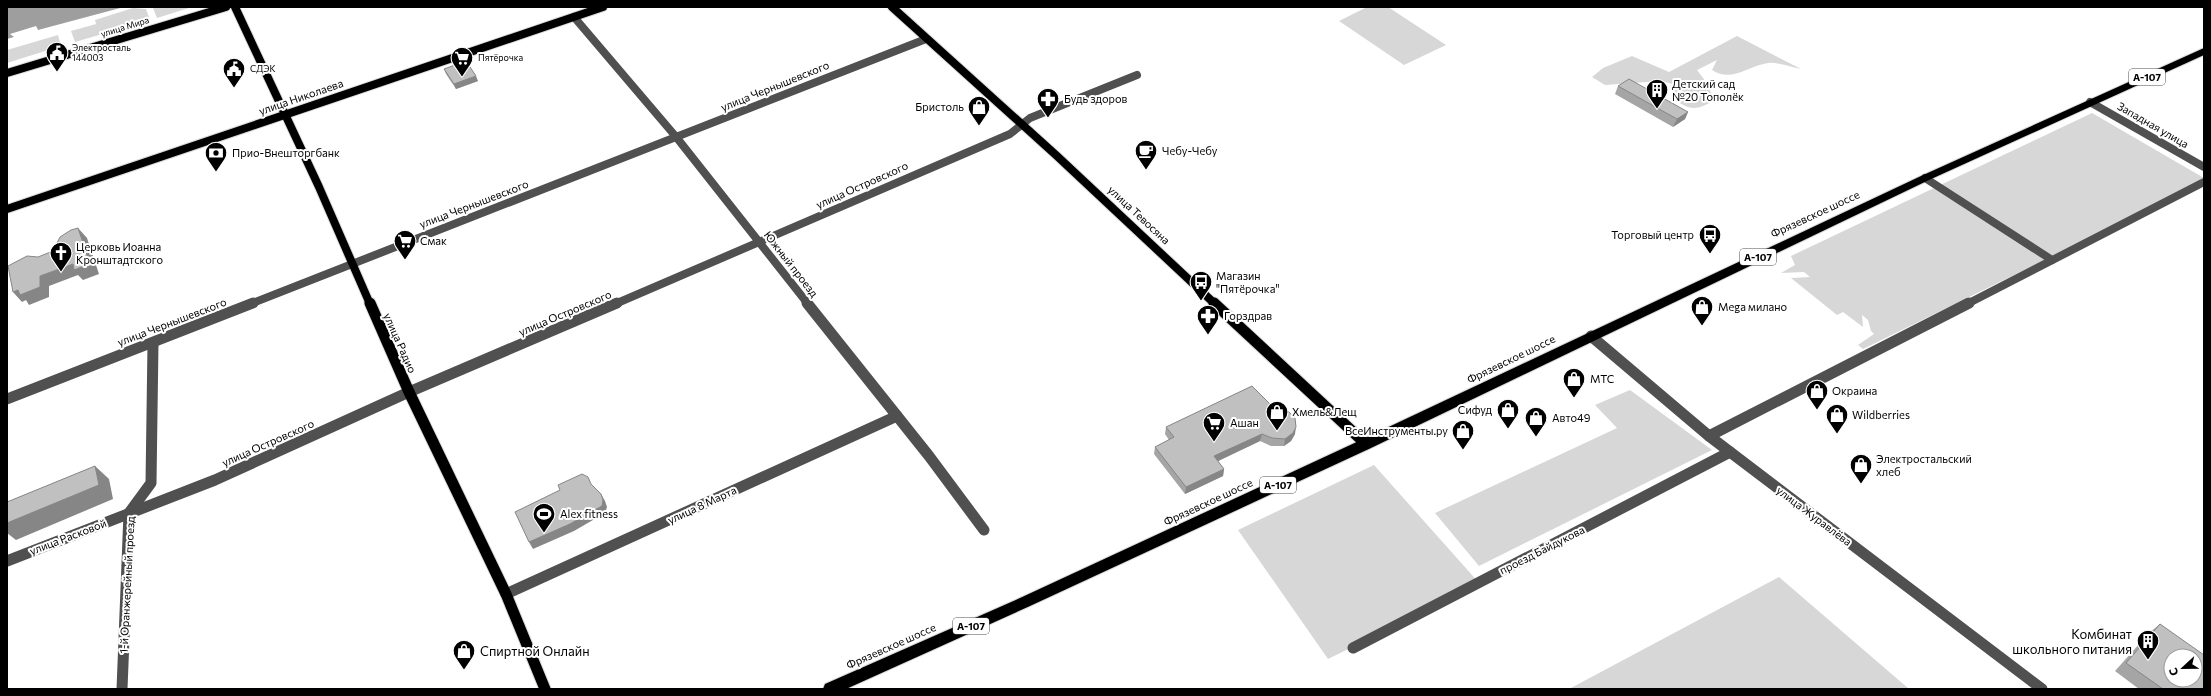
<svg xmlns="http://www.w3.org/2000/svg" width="2211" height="696" viewBox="0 0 2211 696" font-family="Commissioner,sans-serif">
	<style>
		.green { fill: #d7d7d7 }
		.water { fill: #9e9e9e }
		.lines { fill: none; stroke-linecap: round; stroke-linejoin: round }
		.major-far1-casing { stroke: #dbdbdb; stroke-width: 10 }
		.major-casing { stroke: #dbdbdb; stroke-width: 13 }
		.highway-casing { stroke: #dbdbdb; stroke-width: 2 }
		.minor-far1 { stroke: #505050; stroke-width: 8 }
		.minor { stroke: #505050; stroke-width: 11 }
		.major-far1 { stroke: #000; stroke-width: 8 }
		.major { stroke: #000; stroke-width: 11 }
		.highway { fill: #000; fill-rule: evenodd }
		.wall { fill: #a5a5a5 }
		.shaded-wall { fill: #868686 }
		.building { fill: #c0c0c0; stroke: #868686; fill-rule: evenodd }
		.labels { text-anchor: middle; stroke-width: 4; stroke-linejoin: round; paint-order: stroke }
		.far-street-label { font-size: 9px; fill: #000; stroke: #fff }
		.far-poi-label { font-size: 9px; fill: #000; stroke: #fff; text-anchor: start }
		.shield { fill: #fff; stroke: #4c4c4c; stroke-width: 1 }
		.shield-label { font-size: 10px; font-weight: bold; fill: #000 }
		.poi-label { font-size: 11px; fill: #000; stroke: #fff; text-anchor: start }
		.street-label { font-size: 11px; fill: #000; stroke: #fff }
		.near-poi-label { font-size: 13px; fill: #000; stroke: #fff; text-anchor: end }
	</style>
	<rect width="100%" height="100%" fill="#fff"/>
	<g class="green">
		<path d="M 157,7 L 192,7 L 157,18 L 153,8 Z"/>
		<path d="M 1367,7 L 1388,7 L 1446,45 L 1404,65 L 1339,21 Z"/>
		<path d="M 133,8 L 146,9 L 150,20 L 75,42 L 71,31 L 96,24 L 95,20 Z"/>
		<path d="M 58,35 L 61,46 L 7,63 L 7,50 Z"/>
		<path d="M 1737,36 L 1801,69 C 1791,67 1778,62 1768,63 C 1747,66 1732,83 1712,70 L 1717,60 L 1697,70 L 1709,86 L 1713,101 C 1694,112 1689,109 1671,98 L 1673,84 L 1661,81 L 1605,85 L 1592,77 L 1603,68 L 1632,56 L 1669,72 Z"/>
		<path d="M 2092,113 L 2204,178 L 2204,182 L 1863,349 L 1858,345 L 1874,334 L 1871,331 L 1868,320 L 1862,315 L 1863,327 L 1843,312 L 1837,315 L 1791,278 L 1810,277 L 1804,272 L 1781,273 L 1795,265 L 1791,256 Z"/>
		<path d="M 1630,390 L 1712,450 L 1479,566 L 1435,513 L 1617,428 L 1595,405 Z"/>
		<path d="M 1374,465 L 1480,584 L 1328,659 L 1238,530 Z"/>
		<path d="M 1779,577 L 1909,689 L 1569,689 Z"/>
	</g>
	<path class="water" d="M 7,7 L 124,7 L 38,30 L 36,26 L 10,34 L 14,37 L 7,39 Z"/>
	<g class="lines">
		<g class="major-far1-casing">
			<g id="major-far1">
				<path d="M 235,7 L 319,187 L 370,304"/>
				<path d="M 892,7 L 1057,156 L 1215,304"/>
				<path d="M 7,73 L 226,7"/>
				<path d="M 7,209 L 603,7"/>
			</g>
		</g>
		<g class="major-casing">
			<g id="major">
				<path d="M 370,303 L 409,392 L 506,594 L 545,689"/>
				<path d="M 1214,303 L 1366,444"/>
			</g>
		</g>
		<g class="highway-casing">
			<path id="highway" d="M 2204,48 L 2204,55 L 1929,180 L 1371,448 L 1030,606 L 846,689 L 823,689 L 825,684 L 1020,598 L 1361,440 L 1921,176 Z"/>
		</g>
		<g class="minor-far1">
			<path d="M 574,17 L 677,138 L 808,304"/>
			<path d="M 2090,102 L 2204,167"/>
			<path d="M 1925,178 L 2052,260"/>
			<path d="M 250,304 L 926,39"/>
			<path d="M 615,304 L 1010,134 L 1030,118 L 1137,75"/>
			<path d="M 1967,304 L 2204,182"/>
		</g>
		<g class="minor">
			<path d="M 807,303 L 929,456 L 984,530"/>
			<path d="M 1591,336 L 1709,436 L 2042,689"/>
			<path d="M 7,399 L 253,303"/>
			<path d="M 1709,436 L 1969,303"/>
			<path d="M 7,561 L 215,480 L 409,392 L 617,303"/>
			<path d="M 506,594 L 897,416"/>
			<path d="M 1353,648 L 1730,452"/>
			<path d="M 122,689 L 129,513 L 151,483 L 153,343"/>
		</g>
		<use href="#major-far1" class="major-far1"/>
		<use href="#major" class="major"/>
		<use href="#highway" class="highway"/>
	</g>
	<g class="wall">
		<path d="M 444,69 L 478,81 L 456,89 L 446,74 Z"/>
		<path d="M 1618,86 L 1688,112 L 1685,119 L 1673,127 L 1615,94 Z"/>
		<path d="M 1166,427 L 1295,434 L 1291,441 L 1284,446 L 1271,446 L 1260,441 L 1218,461 L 1224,469 L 1223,476 L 1185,494 L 1154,454 L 1155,447 L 1169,440 L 1165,434 Z"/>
		<path d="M 2160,624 L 2204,689 L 2139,689 L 2115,671 L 2149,633 Z"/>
	</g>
	<g class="shaded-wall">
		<path d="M 476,76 L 478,81 L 456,89 L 454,84 Z"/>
		<path d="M 1688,112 L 1685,119 L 1673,127 L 1677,119 Z"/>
		<path d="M 78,228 L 87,238 L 99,274 L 83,280 L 78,275 L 49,286 L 49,297 L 29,305 L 26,300 L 22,302 L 13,292 L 40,276 L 73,264 Z"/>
		<path d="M 1296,427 L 1295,434 L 1291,441 L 1284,446 L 1285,439 Z"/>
		<path d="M 1262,434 L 1260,441 L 1214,463 L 1214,456 Z"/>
		<path d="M 95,466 L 109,479 L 113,499 L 16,540 L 7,533 L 7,523 Z"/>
		<path d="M 1224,469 L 1223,476 L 1185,494 L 1186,487 Z"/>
		<path d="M 601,494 L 605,501 L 607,507 L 605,513 L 574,531 L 533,549 L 529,542 Z"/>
	</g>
	<g class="building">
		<path d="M 466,61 L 476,76 L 454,84 L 444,69 Z"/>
		<path d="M 1629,79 L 1688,112 L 1677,119 L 1618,86 Z"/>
		<path d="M 78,228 L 90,264 L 74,270 L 73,264 L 40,276 L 40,287 L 20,295 L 18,290 L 13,292 L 8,266 L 27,256 L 38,257 L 53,251 L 60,237 L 71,230 Z"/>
		<path d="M 1252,386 L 1274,408 L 1288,411 L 1295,418 L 1296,427 L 1293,433 L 1285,439 L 1272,438 L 1262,434 L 1214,456 L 1224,469 L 1186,487 L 1155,447 L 1174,437 L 1166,427 Z"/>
		<path d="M 95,466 L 99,485 L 7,523 L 7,502 Z"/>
		<path d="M 582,474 L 588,477 L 591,484 L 601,494 L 603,500 L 602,506 L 570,524 L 529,542 L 515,512 L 560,490 L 558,485 Z"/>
		<path d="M 2160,624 L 2204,655 L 2204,689 L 2163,689 L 2126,663 ZM 2171,656 L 2195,656 L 2195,680 L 2171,680 Z"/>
	</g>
	<defs>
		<g id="civic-pin" transform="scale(1.15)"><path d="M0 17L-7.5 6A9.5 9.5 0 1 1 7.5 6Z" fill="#000" stroke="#fff"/><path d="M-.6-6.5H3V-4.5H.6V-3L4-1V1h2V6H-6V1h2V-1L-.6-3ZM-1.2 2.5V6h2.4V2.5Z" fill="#fff"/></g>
		<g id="supermarket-pin" transform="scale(1.15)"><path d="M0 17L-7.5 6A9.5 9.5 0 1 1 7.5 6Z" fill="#000" stroke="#fff"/><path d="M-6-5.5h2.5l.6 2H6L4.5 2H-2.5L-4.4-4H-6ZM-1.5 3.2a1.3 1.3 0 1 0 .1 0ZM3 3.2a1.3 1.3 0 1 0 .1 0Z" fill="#fff"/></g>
		<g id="building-pin" transform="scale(1.15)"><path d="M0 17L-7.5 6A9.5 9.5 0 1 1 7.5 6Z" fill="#000" stroke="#fff"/><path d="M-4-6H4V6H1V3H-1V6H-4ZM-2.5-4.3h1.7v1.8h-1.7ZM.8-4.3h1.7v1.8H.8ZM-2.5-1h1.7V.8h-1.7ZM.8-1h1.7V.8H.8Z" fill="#fff"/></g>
		<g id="pharmacy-pin" transform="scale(1.15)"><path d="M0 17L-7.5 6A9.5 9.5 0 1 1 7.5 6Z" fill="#000" stroke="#fff"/><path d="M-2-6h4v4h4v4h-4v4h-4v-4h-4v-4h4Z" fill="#fff"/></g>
		<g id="shop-pin" transform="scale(1.15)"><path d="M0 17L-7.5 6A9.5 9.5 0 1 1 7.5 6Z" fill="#000" stroke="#fff"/><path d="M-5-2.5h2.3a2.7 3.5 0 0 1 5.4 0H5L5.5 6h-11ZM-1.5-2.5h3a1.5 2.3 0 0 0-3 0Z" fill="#fff"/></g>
		<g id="cafe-pin" transform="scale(1.15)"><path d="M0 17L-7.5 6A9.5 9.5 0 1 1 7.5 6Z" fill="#000" stroke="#fff"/><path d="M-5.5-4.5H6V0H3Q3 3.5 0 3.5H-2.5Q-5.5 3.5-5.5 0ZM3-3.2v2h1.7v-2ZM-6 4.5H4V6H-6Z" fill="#fff"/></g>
		<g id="bank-pin" transform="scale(1.15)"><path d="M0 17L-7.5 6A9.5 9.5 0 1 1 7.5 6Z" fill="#000" stroke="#fff"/><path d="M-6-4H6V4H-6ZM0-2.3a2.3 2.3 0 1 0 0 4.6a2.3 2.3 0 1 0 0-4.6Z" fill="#fff"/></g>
		<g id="bus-pin" transform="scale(1.15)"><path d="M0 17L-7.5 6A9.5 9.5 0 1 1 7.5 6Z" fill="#000" stroke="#fff"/><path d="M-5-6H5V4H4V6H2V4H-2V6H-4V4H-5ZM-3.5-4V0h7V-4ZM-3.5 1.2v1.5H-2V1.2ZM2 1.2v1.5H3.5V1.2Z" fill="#fff"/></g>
		<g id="church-pin" transform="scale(1.15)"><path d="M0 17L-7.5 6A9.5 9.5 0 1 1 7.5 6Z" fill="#000" stroke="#fff"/><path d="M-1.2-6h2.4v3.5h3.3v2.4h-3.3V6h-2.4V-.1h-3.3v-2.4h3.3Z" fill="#fff"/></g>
		<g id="stadium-pin" transform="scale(1.15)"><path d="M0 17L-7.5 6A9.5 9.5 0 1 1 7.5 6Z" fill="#000" stroke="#fff"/><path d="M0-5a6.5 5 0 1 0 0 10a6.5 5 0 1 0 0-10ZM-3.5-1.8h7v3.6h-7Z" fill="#fff"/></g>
	</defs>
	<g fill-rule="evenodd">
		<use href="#civic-pin" x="57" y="53"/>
		<use href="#supermarket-pin" x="462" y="58"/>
		<use href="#civic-pin" x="234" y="69"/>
		<use href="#building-pin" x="1657" y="90"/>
		<use href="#pharmacy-pin" x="1048" y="99"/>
		<use href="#shop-pin" x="979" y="107"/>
		<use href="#cafe-pin" x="1146" y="151"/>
		<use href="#bank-pin" x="216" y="153"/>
		<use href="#bus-pin" x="1710" y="235"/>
		<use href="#supermarket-pin" x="405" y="241"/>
		<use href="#church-pin" x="61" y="253"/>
		<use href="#bus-pin" x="1201" y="282"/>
		<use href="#shop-pin" x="1702" y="307"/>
		<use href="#pharmacy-pin" x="1208" y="316"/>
		<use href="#shop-pin" x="1574" y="379"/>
		<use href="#shop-pin" x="1817" y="391"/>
		<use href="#shop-pin" x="1508" y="410"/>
		<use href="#shop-pin" x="1277" y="412"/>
		<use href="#shop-pin" x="1837" y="415"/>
		<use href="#shop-pin" x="1536" y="418"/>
		<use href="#supermarket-pin" x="1214" y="423"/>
		<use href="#shop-pin" x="1463" y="431"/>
		<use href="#shop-pin" x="1861" y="465"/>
		<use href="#stadium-pin" x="544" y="514"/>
		<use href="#building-pin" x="2148" y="641"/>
		<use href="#shop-pin" x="464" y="651"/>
	</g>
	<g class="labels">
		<g class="far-street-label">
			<text transform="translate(125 27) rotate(-17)" y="3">улица Мира</text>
		</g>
		<g class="far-poi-label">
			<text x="72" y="51">Электросталь<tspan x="72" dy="10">144003</tspan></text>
			<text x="478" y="61">Пятёрочка</text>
			<text x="250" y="72">СДЭК</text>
		</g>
		<g class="shield">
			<rect x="2129" y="69" width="36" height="16" rx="3"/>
			<rect x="1740" y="249" width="36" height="16" rx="3"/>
			<rect x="1260" y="477" width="36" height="16" rx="3"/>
			<rect x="953" y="618" width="36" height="16" rx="3"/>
		</g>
		<g class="shield-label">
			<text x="2147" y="81">А-107</text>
			<text x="1758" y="261">А-107</text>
			<text x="1278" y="489">А-107</text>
			<text x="971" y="630">А-107</text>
		</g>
		<g class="poi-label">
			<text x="1672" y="88">Детский сад<tspan x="1672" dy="13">№20 Тополёк</tspan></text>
			<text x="1064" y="103">Будь здоров</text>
			<text x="964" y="111" text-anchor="end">Бристоль</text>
			<text x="1162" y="155">Чебу-Чебу</text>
			<text x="232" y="157">Прио-Внешторгбанк</text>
			<text x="1694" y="239" text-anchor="end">Торговый центр</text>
			<text x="420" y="245">Смак</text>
			<text x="76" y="251">Церковь Иоанна<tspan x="76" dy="13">Кронштадтского</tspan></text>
			<text x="1216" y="280">Магазин<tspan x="1216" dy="13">"Пятёрочка"</tspan></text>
			<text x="1718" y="311">Mega милано</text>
			<text x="1224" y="320">Горздрав</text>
			<text x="1590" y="383">МТС</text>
			<text x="1832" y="395">Окраина</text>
			<text x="1492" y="414" text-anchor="end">Сифуд</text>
			<text x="1292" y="416">Хмель&amp;Лещ</text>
			<text x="1852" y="419">Wildberries</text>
			<text x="1552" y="422">Авто49</text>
			<text x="1230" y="427">Ашан</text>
			<text x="1448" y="435" text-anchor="end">ВсеИнструменты.ру</text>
			<text x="1876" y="463">Электростальский<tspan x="1876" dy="13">хлеб</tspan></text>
			<text x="560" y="518">Alex fitness</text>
		</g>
		<g class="street-label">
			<text transform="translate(775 86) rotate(-22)" y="4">улица Чернышевского</text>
			<text transform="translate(301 97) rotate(-19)" y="4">улица Николаева</text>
			<text transform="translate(2153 125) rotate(30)" y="4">Западная улица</text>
			<text transform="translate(862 185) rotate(-24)" y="4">улица Островского</text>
			<text transform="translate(474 204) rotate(-21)" y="4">улица Чернышевского</text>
			<text transform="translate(1815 214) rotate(-25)" y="4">Фрязевское шоссе</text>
			<text transform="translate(1139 215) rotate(43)" y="4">улица Тевосяна</text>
			<text transform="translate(791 264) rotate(52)" y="4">Южный проезд</text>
			<text transform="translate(565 313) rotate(-23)" y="4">улица Островского</text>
			<text transform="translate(172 322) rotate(-21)" y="4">улица Чернышевского</text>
			<text transform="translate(400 343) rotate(66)" y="4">улица Радио</text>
			<text transform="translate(1511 359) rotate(-26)" y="4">Фрязевское шоссе</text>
			<text transform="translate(268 443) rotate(-24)" y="4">улица Островского</text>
			<text transform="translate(1208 502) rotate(-25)" y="4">Фрязевское шоссе</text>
			<text transform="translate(702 505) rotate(-25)" y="4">улица 8 Марта</text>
			<text transform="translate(1814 516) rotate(37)" y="4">улица Журавлёва</text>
			<text transform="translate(68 537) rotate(-21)" y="4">улица Расковой</text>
			<text transform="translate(1542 550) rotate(-27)" y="4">проезд Байдукова</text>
			<text transform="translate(127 585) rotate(-87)" y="4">1-й Оранжерейный проезд</text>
			<text transform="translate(891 646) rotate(-24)" y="4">Фрязевское шоссе</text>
		</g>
		<g class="near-poi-label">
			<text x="2132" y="639">Комбинат<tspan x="2132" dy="15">школьного питания</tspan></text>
			<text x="480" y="656" text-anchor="start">Спиртной Онлайн</text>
		</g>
	</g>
	<rect width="2211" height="696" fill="none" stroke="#000000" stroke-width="16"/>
	<g transform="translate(2183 668) rotate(248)"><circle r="19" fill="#ffffff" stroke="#999999"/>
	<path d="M0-3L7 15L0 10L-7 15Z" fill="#000000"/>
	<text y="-6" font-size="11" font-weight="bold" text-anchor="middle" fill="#000000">С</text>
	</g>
</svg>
